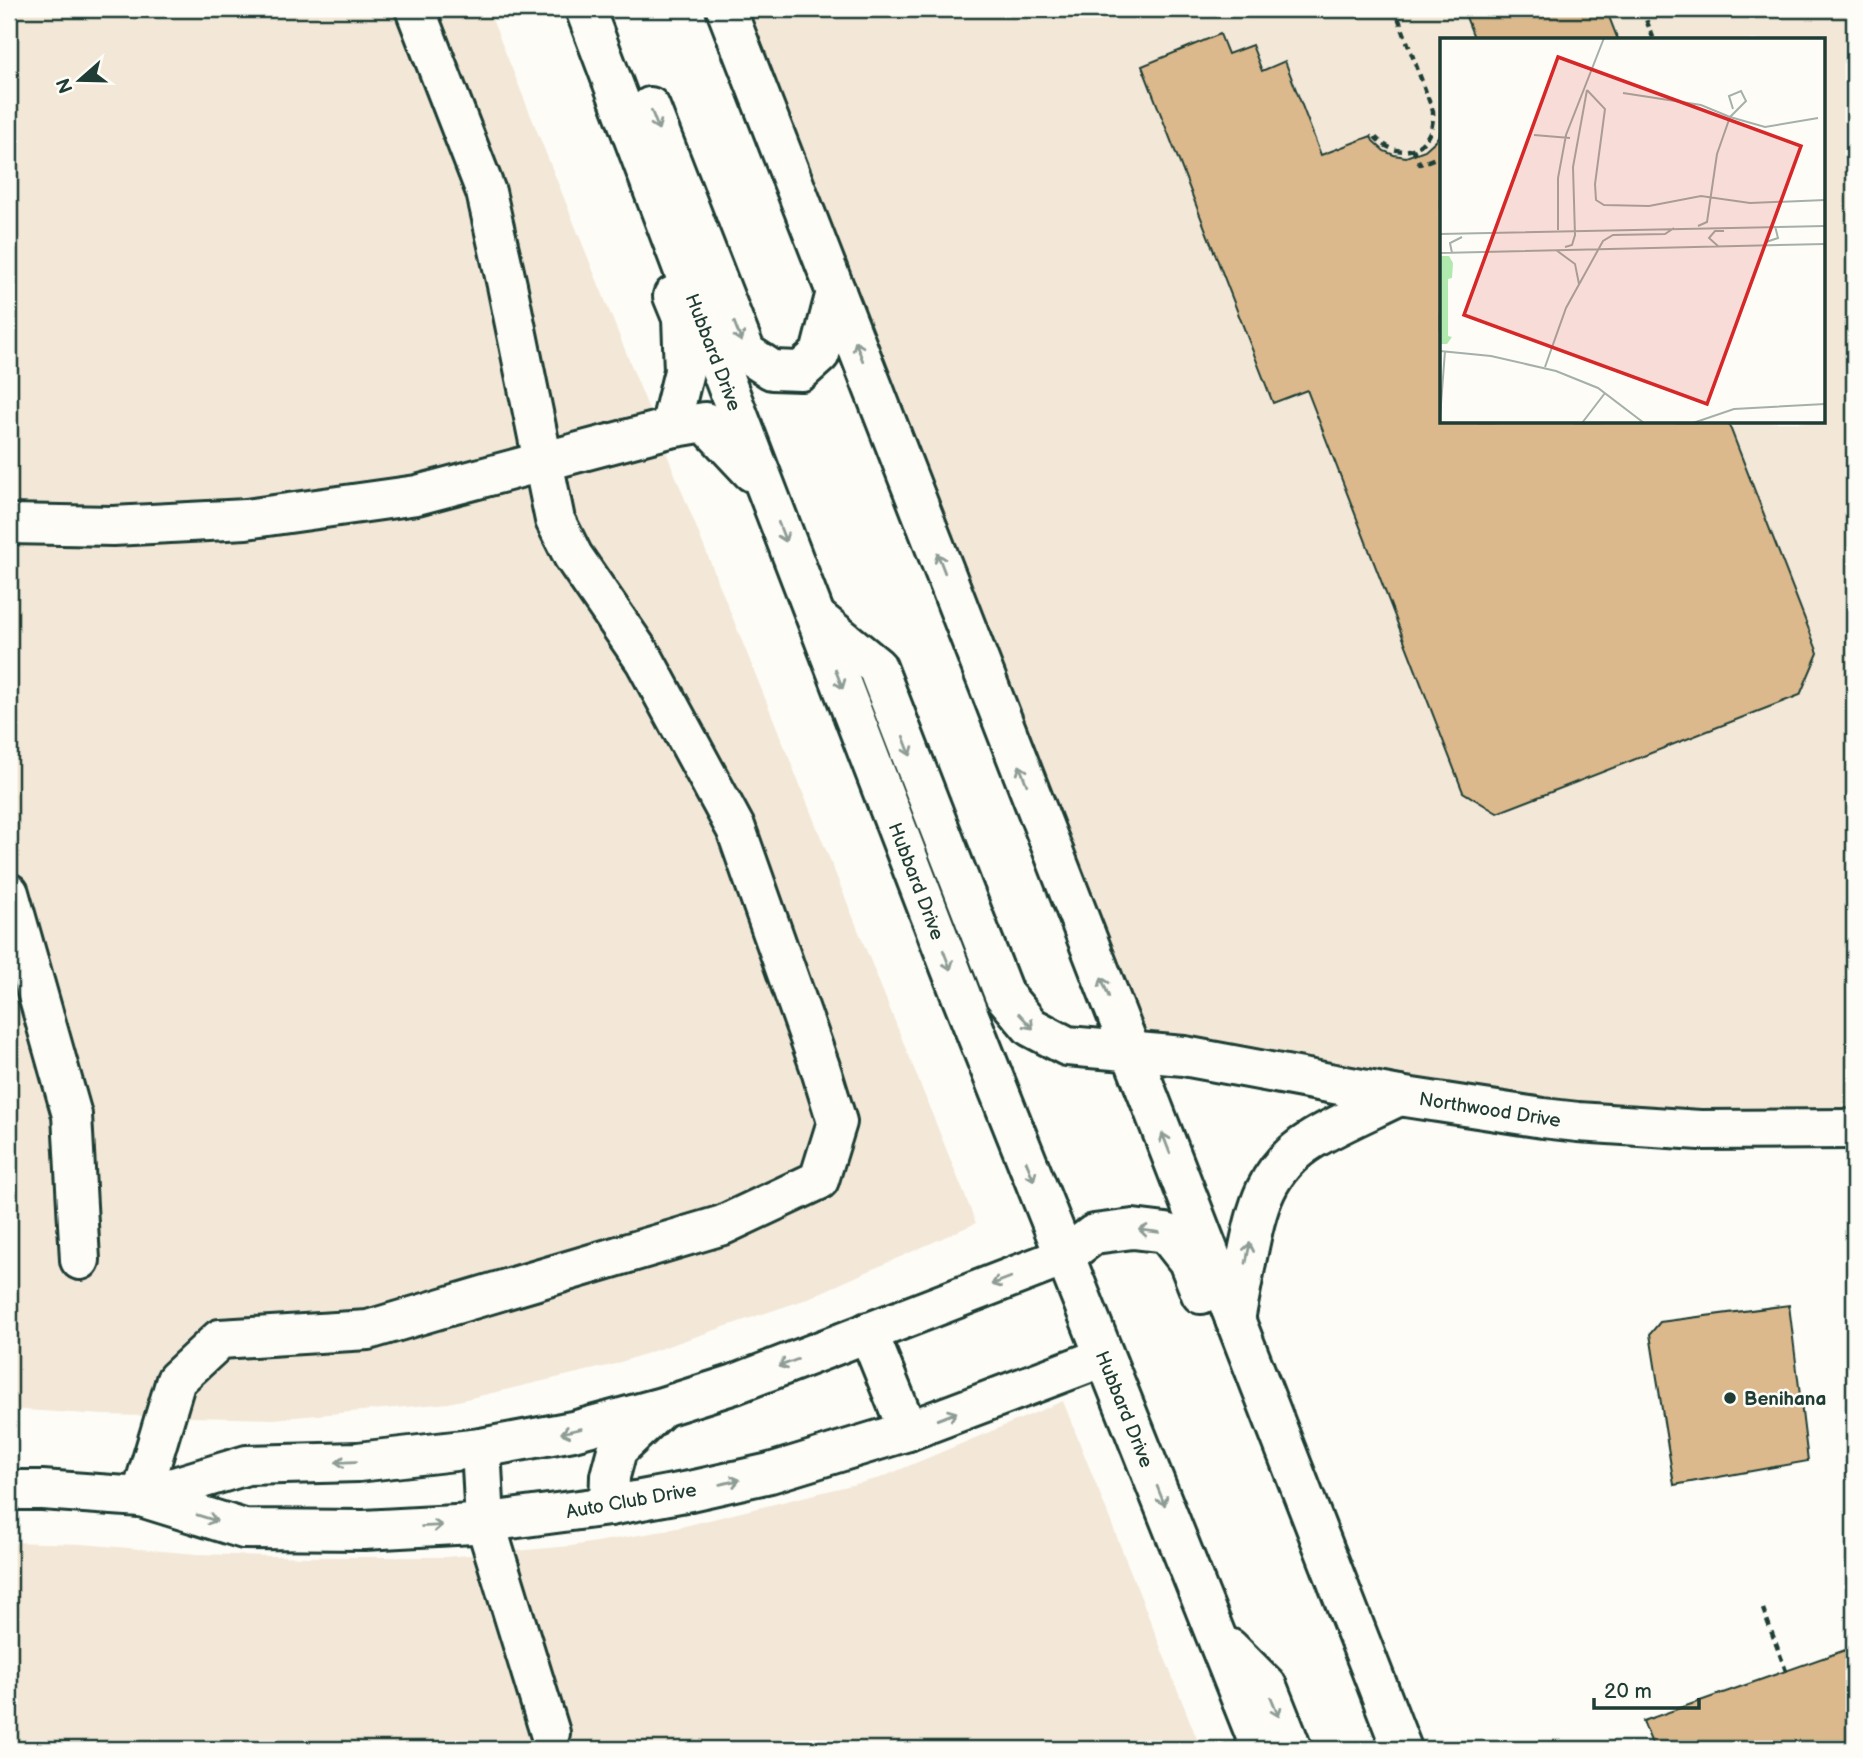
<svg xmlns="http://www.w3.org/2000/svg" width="1863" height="1758" viewBox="0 0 1863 1758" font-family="'Balsamiq Sans',sans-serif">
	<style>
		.built { fill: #f3e8d7; fill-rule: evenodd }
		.building { fill: #dbb98d; stroke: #1f3d34; stroke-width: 2 }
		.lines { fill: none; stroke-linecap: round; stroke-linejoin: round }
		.minor-casing { stroke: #1f3d34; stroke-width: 44 }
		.path { stroke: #1f3d34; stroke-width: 4.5; stroke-dasharray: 7 5; stroke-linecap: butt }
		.minor { stroke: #fdfcf7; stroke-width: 38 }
		.oneway { stroke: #8e9c96 }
		.poi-dot { fill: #1f3d34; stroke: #fdfcf7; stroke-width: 2.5 }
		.labels { text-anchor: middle; stroke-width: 5; stroke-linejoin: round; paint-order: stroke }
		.street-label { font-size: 19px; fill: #1f3d34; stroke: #fdfcf7 }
		.poi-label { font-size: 19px; font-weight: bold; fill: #1f3d34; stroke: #fdfcf7; text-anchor: start }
		.inset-road { fill: none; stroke: #a4b0a9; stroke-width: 2 }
		.view { fill: #d62828; fill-opacity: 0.15; stroke: #d62828; stroke-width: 3.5 }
		.inset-edge { fill: none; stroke: #1f3d34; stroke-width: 3.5 }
	</style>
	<rect width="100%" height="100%" fill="#fdfcf7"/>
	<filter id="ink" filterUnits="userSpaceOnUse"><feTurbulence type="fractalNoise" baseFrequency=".0143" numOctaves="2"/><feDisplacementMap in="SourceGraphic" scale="14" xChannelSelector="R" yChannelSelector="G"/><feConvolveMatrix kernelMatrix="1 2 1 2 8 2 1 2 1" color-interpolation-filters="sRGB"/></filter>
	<g filter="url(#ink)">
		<g class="built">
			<path d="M 9,9 L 488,9 L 976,1223 L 804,1300 L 612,1365 L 449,1403 L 274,1419 L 103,1415 L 9,1409 Z"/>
			<path d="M 726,9 L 1854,9 L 1854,1129 L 1700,1130 L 1130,1051 ZM 1441,40 L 1823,40 L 1823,422 L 1441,422 Z"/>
			<path d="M 1063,1401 L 1201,1749 L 9,1749 L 9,1542 L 83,1544 L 197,1554 L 311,1557 L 445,1557 L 571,1546 L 664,1531 L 880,1478 Z"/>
		</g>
		<g class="building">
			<path d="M 1463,9 L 1606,9 L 1618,40 L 1475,40 Z"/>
			<path d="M 1220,34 L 1228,54 L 1252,45 L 1262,71 L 1285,61 L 1321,155 L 1371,136 L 1373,141 L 1384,151 L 1394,155 L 1406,157 L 1425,150 L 1436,140 L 1441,131 L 1441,422 L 1728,422 L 1818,653 L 1800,695 L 1497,813 L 1463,792 L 1307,390 L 1273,403 L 1142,66 Z"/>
			<path d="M 1789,1305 L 1808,1461 L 1674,1485 L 1650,1334 L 1660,1322 Z"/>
			<path d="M 1854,1647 L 1854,1748 L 1654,1749 L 1643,1721 Z"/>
		</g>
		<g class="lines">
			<g class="minor-casing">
				<g id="minor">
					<path d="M 585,9 L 732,399 L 962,998 L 1261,1749"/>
					<path d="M 726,9 L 1402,1749"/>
					<path d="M 650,107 L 746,353 L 772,370 L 801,371 L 820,354 L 836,292"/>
					<path d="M 670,428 L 684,371 L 682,318 L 673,296"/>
					<path d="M 9,524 L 113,526 L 246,519 L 417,495 L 670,428 L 705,422 L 752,472"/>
					<path d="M 816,617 L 877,667 L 1004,995 L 1031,1027 L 1067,1046 L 1184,1056 L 1399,1096 L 1543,1118 L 1578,1122 L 1700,1130 L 1854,1129"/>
					<path d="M 9,893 L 72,1115 L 80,1260"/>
					<path d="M 1235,1320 C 1239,1299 1243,1278 1247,1257 C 1257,1207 1265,1168 1313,1139 C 1340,1123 1371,1110 1399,1096"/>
					<path d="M 868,1332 L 908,1431"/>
					<path d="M 481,1448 L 485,1522 L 550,1733"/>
					<path d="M 9,1490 L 42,1490 L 141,1497 L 244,1529 L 364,1530 L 473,1524 L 609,1506 L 690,1491 L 770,1473 L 908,1431 L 1104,1357"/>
					<path d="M 141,1497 L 176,1380 L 220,1339 L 368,1330 L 723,1225 L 819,1180 L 837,1122 L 820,1067 L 736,829 L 645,661 L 573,556 L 555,520 L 507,285 L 486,192 L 415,9"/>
					<path d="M 141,1497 L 247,1465 L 358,1462 L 481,1448 L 573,1431 L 662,1407 L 735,1384 L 1064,1257 L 1094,1234 L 1133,1229 L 1166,1233 L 1188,1261 L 1201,1294"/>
					<path d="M 609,1506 L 610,1476 L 617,1450 L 658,1411"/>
					<path d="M 1229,1648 L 1267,1686 L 1292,1749"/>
				</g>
			</g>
			<g class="path">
				<path d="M 1642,9 L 1654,40"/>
				<path d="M 1375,137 C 1401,164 1435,149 1433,111 L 1395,9"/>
				<path d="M 1413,149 L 1420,164 L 1441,156"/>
				<path d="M 1763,1609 L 1786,1671"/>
			</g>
			<use href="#minor" class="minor"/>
		</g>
		<defs><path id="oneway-shaft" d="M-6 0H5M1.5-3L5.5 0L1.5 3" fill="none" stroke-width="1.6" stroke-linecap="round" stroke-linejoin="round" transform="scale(1.75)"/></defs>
		<g class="oneway">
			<use href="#oneway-shaft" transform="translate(655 120) rotate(69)"/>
			<use href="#oneway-shaft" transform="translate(738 332) rotate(69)"/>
			<use href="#oneway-shaft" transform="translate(859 351) rotate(-111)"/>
			<use href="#oneway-shaft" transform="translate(782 532) rotate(69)"/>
			<use href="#oneway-shaft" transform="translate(941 563) rotate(-111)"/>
			<use href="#oneway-shaft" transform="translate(839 679) rotate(69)"/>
			<use href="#oneway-shaft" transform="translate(907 746) rotate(69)"/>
			<use href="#oneway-shaft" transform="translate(1023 775) rotate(-111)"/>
			<use href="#oneway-shaft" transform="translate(947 960) rotate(69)"/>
			<use href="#oneway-shaft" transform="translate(1105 987) rotate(-111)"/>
			<use href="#oneway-shaft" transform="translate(1026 1021) rotate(47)"/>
			<use href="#oneway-shaft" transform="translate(1166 1143) rotate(-111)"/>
			<use href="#oneway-shaft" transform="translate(1030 1171) rotate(68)"/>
			<use href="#oneway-shaft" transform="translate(1149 1231) rotate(-173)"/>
			<use href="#oneway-shaft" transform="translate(1248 1253) rotate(-79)"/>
			<use href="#oneway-shaft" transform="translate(1001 1281) rotate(159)"/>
			<use href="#oneway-shaft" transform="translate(788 1363) rotate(159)"/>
			<use href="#oneway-shaft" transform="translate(947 1416) rotate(-21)"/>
			<use href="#oneway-shaft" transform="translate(571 1431) rotate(167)"/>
			<use href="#oneway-shaft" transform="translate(346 1462) rotate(178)"/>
			<use href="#oneway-shaft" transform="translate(730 1482) rotate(-13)"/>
			<use href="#oneway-shaft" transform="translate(1161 1496) rotate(68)"/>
			<use href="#oneway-shaft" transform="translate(207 1518) rotate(17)"/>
			<use href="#oneway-shaft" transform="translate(432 1526) rotate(-3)"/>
			<use href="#oneway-shaft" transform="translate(1275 1707) rotate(68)"/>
		</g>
	</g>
	<circle class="poi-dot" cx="1730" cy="1398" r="7"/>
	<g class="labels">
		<g class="street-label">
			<text transform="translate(714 352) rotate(69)" y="7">Hubbard Drive</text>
			<text transform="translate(917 881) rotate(69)" y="7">Hubbard Drive</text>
			<text transform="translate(1490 1109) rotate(9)" y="7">Northwood Drive</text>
			<text transform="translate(1125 1409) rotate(68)" y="7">Hubbard Drive</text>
			<text transform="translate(631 1500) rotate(-10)" y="7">Auto Club Drive</text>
		</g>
		<g class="poi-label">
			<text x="1744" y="1405">Benihana</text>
		</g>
	</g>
	<g transform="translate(1440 38)">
		<rect width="385" height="385" fill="#fdfcf7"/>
		<path d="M 0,218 L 9,218 L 13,225 L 12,240 L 8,241 L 8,298 L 12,299 L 7,306 L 0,306 Z" fill="#afe9ad"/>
		<path class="inset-road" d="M 147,52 L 165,71 L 155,146 L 156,162 L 164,167 L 209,168 L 261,158 L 310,165 L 385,162M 183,55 L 261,67 L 290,79 L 306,63 L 301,53 L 289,58 L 293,71M 94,97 L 130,100M 258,188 L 267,184 L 277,116 L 290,79 L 325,89 L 378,80M 118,192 L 118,140 L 126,97 L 164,0M 0,196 L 385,188M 326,204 L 338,200 L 335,188M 125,209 L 132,207 L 135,197 L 133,129 L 147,52M 279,209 L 269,200 L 275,193 L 284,193M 116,212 L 135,226 L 139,246M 0,215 L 385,206M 12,215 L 10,205 L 22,199M 0,313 L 51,318 L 116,333 L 158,350 L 204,385M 105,329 L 126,270 L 163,203 L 173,197 L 225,196 L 234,190M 0,379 L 5,313M 142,385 L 165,355M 253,385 L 294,371 L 385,366"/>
		<path class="view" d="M 118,19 L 361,108 L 267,366 L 24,277 Z"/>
		<rect width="385" height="385" class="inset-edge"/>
	</g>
	<rect width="1863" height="1758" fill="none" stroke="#fdfcf7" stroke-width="35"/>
	<rect x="18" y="18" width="1828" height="1723" fill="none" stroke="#1f3d34" stroke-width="2.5" filter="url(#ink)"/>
	<g transform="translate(80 80) rotate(250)" stroke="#fdfcf7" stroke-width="5" paint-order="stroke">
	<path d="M0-5L12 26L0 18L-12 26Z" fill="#1f3d34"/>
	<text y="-10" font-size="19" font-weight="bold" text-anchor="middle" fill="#1f3d34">N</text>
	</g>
	<path d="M1594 1698v10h105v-10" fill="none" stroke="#1f3d34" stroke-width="3.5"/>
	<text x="1604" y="1698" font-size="21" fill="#1f3d34" stroke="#fdfcf7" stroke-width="5" paint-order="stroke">20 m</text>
</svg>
